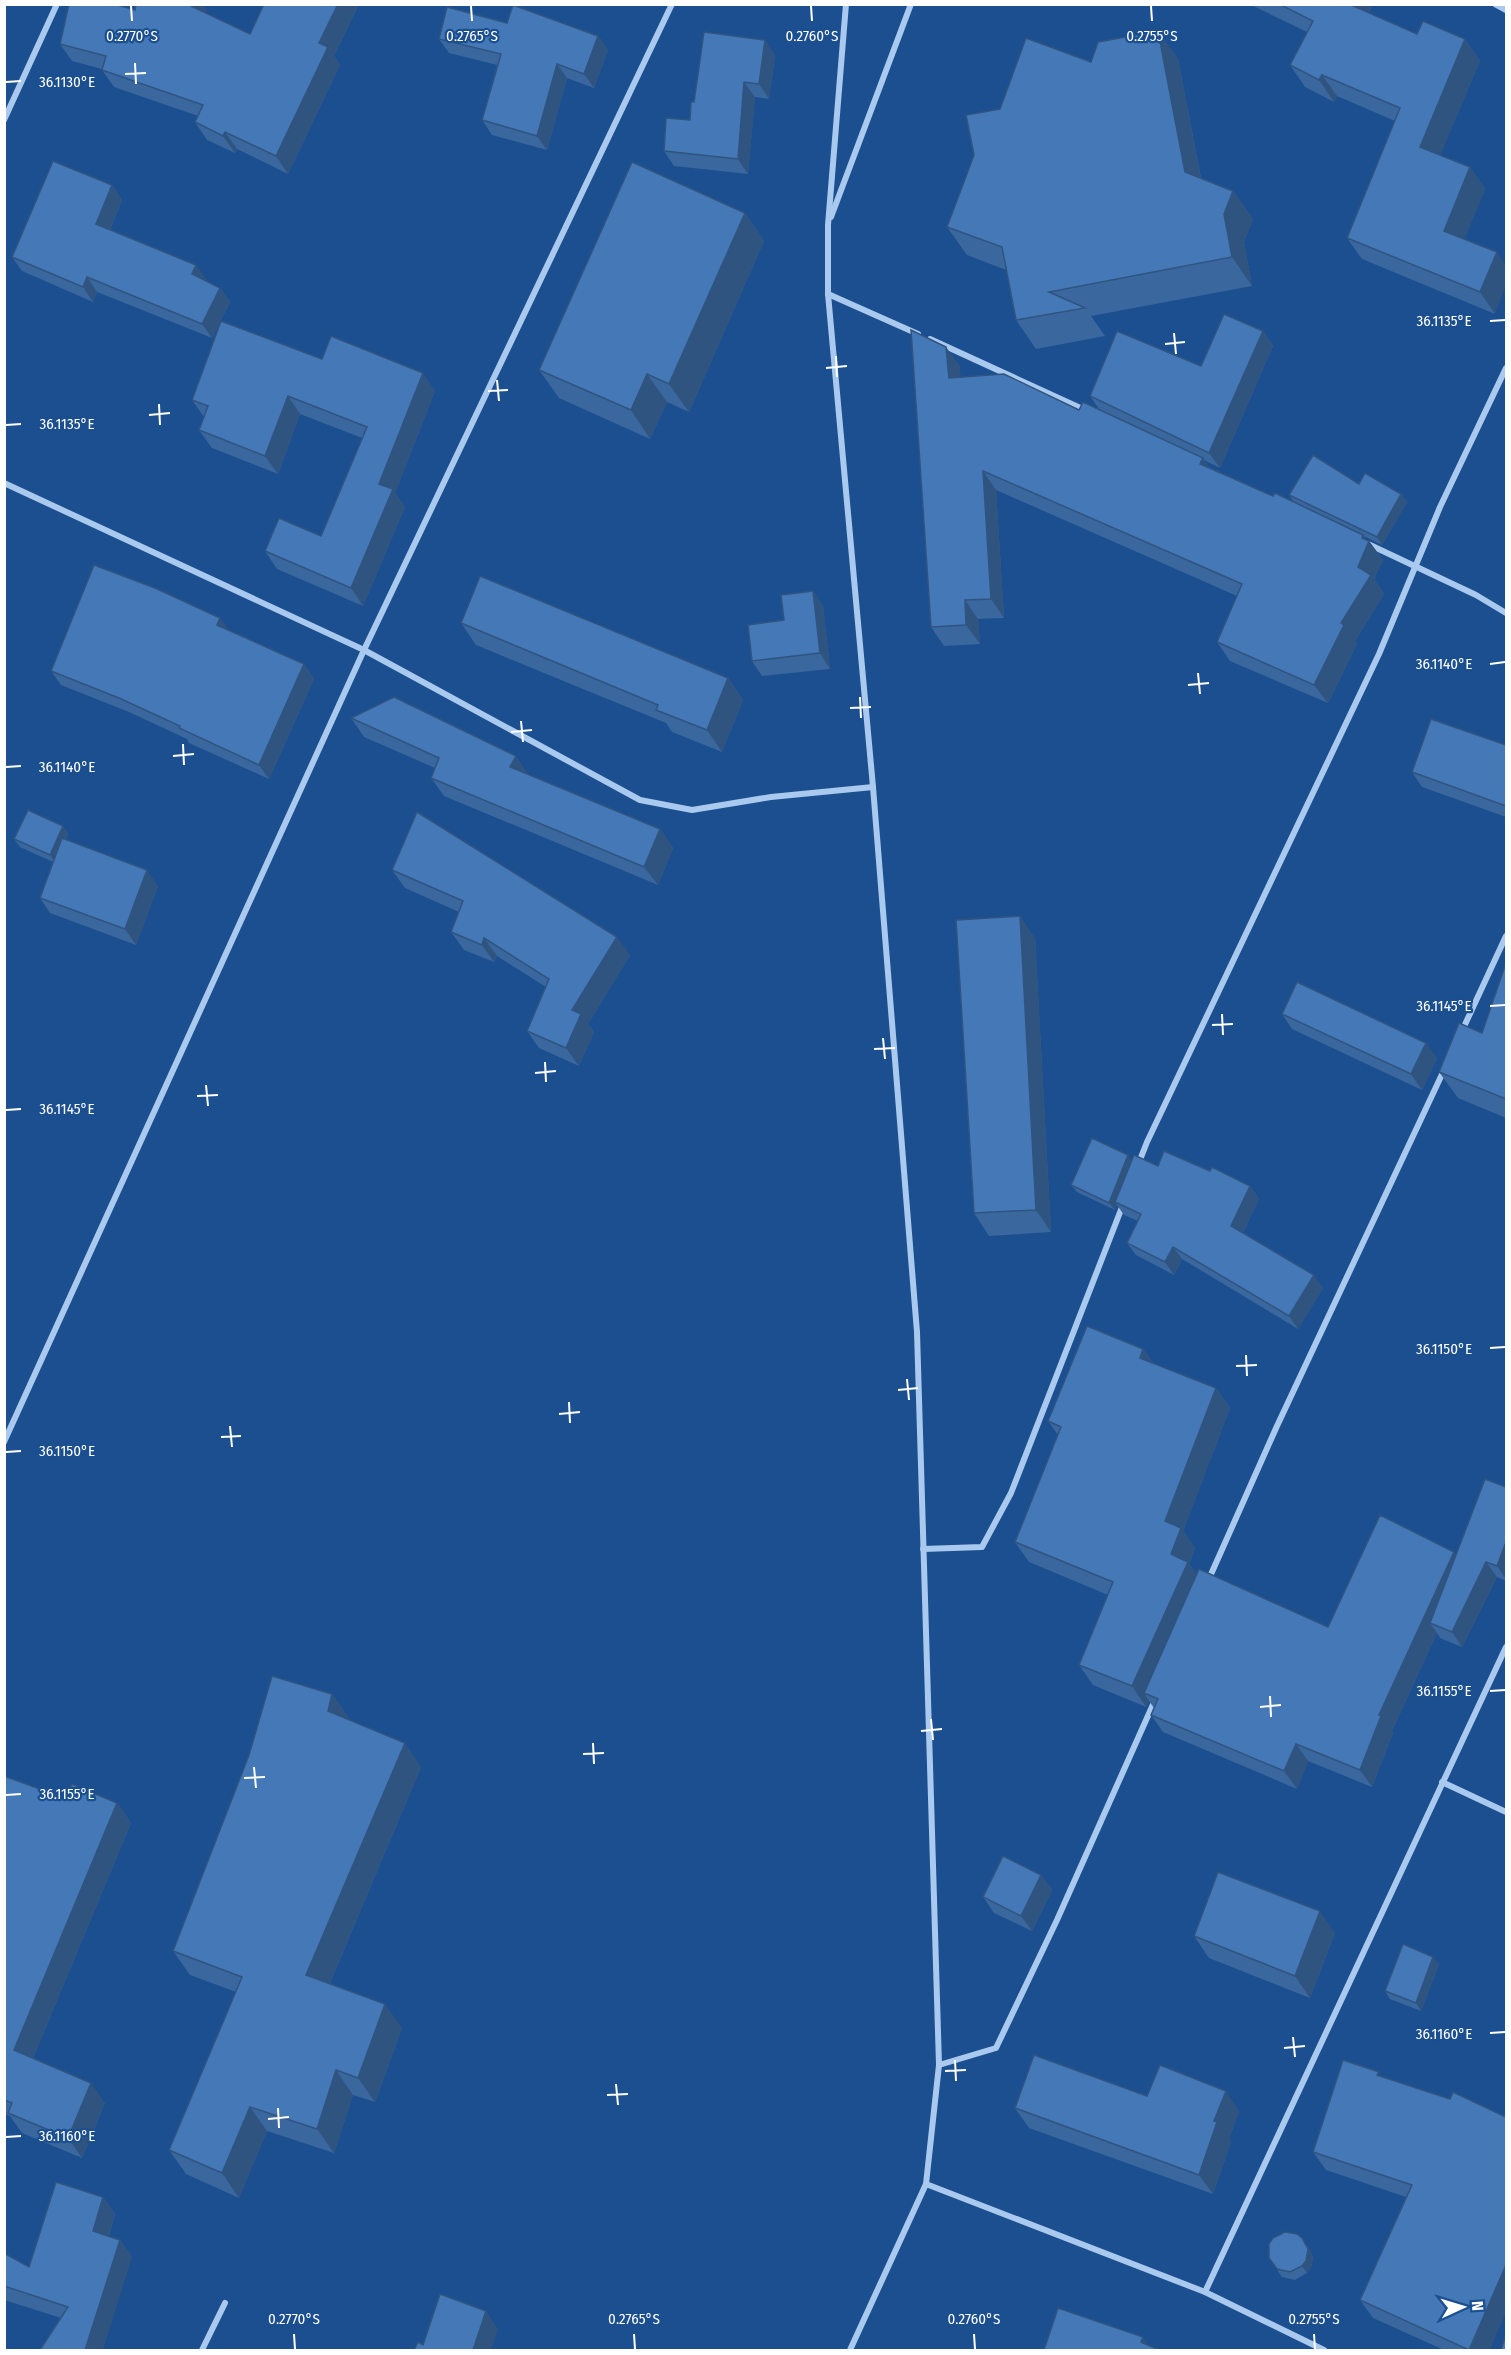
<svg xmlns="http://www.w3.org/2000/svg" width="1511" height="2355" viewBox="0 0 1511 2355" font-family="'Fira Sans Condensed',sans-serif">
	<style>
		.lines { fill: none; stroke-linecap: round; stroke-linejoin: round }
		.street { stroke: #a9c9ee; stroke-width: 6 }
		.wall { fill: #3a679d }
		.shaded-wall { fill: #305480 }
		.building { fill: #4478b7; stroke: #305480; stroke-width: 1.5 }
		.ticks { fill: none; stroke: #fff; stroke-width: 2 }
		.ticks-label { font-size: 15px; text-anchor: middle; fill: #fff; stroke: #1b4f8f; stroke-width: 4.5; stroke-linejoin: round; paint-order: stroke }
	</style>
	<rect width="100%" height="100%" fill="#1b4f8f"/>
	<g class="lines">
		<g class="street">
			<path d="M 846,4 L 828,225 L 828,294 L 873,787 L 917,1332 L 939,2065 L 926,2184 L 1205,2292 L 1324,2350"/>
			<path d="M 1495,4 L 1506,10"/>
			<path d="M 4,120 L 57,4"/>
			<path d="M 831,217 L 911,4"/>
			<path d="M 828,294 L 918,334"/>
			<path d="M 930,339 L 1087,411"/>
			<path d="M 4,483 L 364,650 L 640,800 L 692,810 L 771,797 L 873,787"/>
			<path d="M 1368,544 L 1476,595 L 1506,613"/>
			<path d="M 1462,1031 L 1506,936"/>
			<path d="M 1138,1165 L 1147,1142 L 1379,654 L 1440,507 L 1506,368"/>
			<path d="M 4,1442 L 364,650 L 672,4"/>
			<path d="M 923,1549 L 982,1547 L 1011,1493 L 1124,1202"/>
			<path d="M 1208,1581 L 1277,1426 L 1444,1070"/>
			<path d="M 1442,1782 L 1506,1812"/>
			<path d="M 939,2065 L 996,2048 L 1057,1920 L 1155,1700"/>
			<path d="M 1205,2292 L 1506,1647"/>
			<path d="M 202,2350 L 225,2303"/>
			<path d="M 850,2350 L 926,2184"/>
		</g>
	</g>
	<g class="wall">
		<path d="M 136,4 L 202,4 L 207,11 L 206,13 L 250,34 L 264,4 L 359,4 L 334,56 L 340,65 L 288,174 L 237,149 L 235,153 L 207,140 L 195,122 L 198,116 L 114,87 L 102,70 L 102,69 L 72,61 L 60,44 L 135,10 Z"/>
		<path d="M 1249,4 L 1372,4 L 1369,13 L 1417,34 L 1465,39 L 1480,61 L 1440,155 L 1470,167 L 1485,189 L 1464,239 L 1495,314 L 1362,259 L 1347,238 L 1395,121 L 1337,96 L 1334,102 L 1305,87 L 1290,65 L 1307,32 Z"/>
		<path d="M 507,23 L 598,36 L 608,50 L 594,88 L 567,78 L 547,150 L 492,135 L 482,120 L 497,65 L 449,53 L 439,39 Z"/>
		<path d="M 1158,31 L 1178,59 L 1201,178 L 1233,191 L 1253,219 L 1244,242 L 1252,286 L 1091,316 L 1105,336 L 1036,349 L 1016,320 L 1006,270 L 967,255 L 947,227 L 974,155 L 1000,109 L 1091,62 Z"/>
		<path d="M 775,55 L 769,99 L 755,97 L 748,174 L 674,166 L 664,151 L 690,120 L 694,102 Z"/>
		<path d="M 112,185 L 122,200 L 110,230 L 206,279 L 205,281 L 220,288 L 230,302 L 212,338 L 97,292 L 93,302 L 22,271 L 12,257 Z"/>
		<path d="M 745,213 L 764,241 L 689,412 L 667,402 L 650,439 L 559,398 L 539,370 Z"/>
		<path d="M 1263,331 L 1273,346 L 1220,468 L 1204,460 L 1209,467 L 1273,496 L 1293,501 L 1289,495 L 1359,484 L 1401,494 L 1407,502 L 1382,545 L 1364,536 L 1367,540 L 1369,541 L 1383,560 L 1374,579 L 1384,594 L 1355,641 L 1357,644 L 1328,703 L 1230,661 L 1217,642 L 1237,596 L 996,490 L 1004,618 L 978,619 L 980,644 L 944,646 L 931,627 L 960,366 L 960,377 L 1079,410 L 1099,409 L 1090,396 L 1201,366 Z"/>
		<path d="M 322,359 L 435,391 L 395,493 L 405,507 L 363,606 L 277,569 L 265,551 L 321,536 L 362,438 L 300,414 L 278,474 L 212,448 L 199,430 L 204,417 L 192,400 Z"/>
		<path d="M 813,591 L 823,606 L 830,669 L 762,676 L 752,661 L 784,620 Z"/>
		<path d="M 220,618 L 228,630 L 304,664 L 314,679 L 269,779 L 189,743 L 187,739 L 129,712 L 61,685 L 51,671 Z"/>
		<path d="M 461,623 L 728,678 L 743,700 L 722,752 L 672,732 L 666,723 L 476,645 Z"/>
		<path d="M 351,718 L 529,775 L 660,829 L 673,848 L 658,885 L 444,796 L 431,778 L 435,768 L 364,737 Z"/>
		<path d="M 1506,745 L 1506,817 L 1422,787 L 1412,772 Z"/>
		<path d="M 68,833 L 66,839 L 158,886 L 136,945 L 50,913 L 40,898 L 53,862 L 20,847 L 14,839 Z"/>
		<path d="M 392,870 L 630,955 L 588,1024 L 594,1032 L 579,1066 L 539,1048 L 527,1031 L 546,987 L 497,956 L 494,962 L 464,950 L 451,932 L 459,912 L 405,888 Z"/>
		<path d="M 1035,938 L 1051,1232 L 989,1236 L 974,1213 Z"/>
		<path d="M 1506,963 L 1506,1118 L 1458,1098 L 1439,1072 L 1482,1033 Z"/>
		<path d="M 1282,1014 L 1437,1058 L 1422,1090 L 1292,1029 Z"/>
		<path d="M 1132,1160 L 1158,1166 L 1210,1171 L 1250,1186 L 1259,1199 L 1243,1233 L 1323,1288 L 1298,1329 L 1182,1259 L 1174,1275 L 1136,1255 L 1127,1243 L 1138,1221 L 1124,1215 L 1117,1205 L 1115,1210 L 1077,1192 L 1071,1185 Z"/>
		<path d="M 1143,1349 L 1154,1364 L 1216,1388 L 1230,1408 L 1183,1531 L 1195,1548 L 1189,1564 L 1197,1575 L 1328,1627 L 1456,1555 L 1506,1487 L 1506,1581 L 1497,1577 L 1462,1647 L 1440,1638 L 1437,1633 L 1392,1731 L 1393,1733 L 1372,1787 L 1308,1761 L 1297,1789 L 1163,1732 L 1151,1715 L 1154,1708 L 1149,1701 L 1146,1707 L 1093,1685 L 1079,1665 L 1108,1595 L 1029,1562 L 1015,1542 L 1058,1435 L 1048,1421 Z"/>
		<path d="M 332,1694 L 349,1718 L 349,1719 L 421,1767 L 330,1983 L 402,2028 L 375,2102 L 353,2095 L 334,2153 L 267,2131 L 239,2198 L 186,2174 L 169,2150 L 236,1992 L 190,1975 L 173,1951 Z"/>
		<path d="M 4,1776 L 65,1798 L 117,1803 L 131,1823 L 33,2058 L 105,2103 L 82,2158 L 22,2133 L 10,2116 L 4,2114 Z"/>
		<path d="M 1041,1875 L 1052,1890 L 1032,1931 L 994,1913 L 983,1897 Z"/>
		<path d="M 1335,1933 L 1310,1998 L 1209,1958 L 1194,1936 Z"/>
		<path d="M 1439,1964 L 1421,2011 L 1390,1999 L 1385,1991 Z"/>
		<path d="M 1381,2076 L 1490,2350 L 1444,2350 L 1373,2318 L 1360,2300 L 1406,2197 L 1326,2170 L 1313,2152 Z"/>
		<path d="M 1147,2096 L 1239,2111 L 1229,2139 L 1231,2142 L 1213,2194 L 1029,2128 L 1015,2108 Z"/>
		<path d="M 103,2197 L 115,2214 L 109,2236 L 120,2240 L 132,2257 L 61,2318 L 4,2300 L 4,2253 L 29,2267 Z"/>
		<path d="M 1302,2238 L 1307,2245 L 1313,2257 L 1311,2268 L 1307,2273 L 1295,2280 L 1282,2277 L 1269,2258 Z"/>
	</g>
	<g class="shaded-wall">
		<path d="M 191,4 L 202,4 L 207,11 L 203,23 L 191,6 Z"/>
		<path d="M 338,4 L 359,4 L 334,56 L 340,65 L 288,174 L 276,156 L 319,43 Z"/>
		<path d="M 1348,4 L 1372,4 L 1363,26 Z"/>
		<path d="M 1158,31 L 1178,59 L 1205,201 L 1185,172 Z"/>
		<path d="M 598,36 L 608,50 L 594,88 L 584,74 Z"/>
		<path d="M 1465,39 L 1480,61 L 1435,168 L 1420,147 Z"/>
		<path d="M 765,40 L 775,55 L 769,99 L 759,84 Z"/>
		<path d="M 557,64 L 567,78 L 547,150 L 537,136 Z"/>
		<path d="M 1322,75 L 1337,96 L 1334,102 L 1319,80 Z"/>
		<path d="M 744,82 L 755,97 L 748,174 L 738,159 Z"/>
		<path d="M 225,132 L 237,149 L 235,153 L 223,136 Z"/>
		<path d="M 1470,167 L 1485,189 L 1459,253 L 1444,231 Z"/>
		<path d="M 112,185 L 122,200 L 106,239 L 96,224 Z"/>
		<path d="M 1233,191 L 1253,219 L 1244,242 L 1252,286 L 1232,257 L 1224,214 Z"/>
		<path d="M 745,213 L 764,241 L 689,412 L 669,384 Z"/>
		<path d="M 1497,252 L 1506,266 L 1506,286 L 1495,314 L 1480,292 Z"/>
		<path d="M 196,265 L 206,279 L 202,289 L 192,274 Z"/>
		<path d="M 87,277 L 97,292 L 93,302 L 83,287 Z"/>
		<path d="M 220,288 L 230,302 L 212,338 L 202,324 Z"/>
		<path d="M 1263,331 L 1273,346 L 1220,468 L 1209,453 Z"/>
		<path d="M 946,347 L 960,366 L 962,397 L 949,378 Z"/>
		<path d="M 423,373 L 435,391 L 395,493 L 405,507 L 363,606 L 351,588 L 379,484 Z"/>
		<path d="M 647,374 L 667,402 L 650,439 L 631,410 Z"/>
		<path d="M 288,396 L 300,414 L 278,474 L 265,456 Z"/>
		<path d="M 1203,458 L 1216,477 L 1200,464 Z"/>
		<path d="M 983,471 L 996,490 L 1004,618 L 991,599 Z"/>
		<path d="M 1401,494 L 1407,502 L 1382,545 L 1377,537 Z"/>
		<path d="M 1363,535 L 1369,543 L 1369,541 L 1383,560 L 1374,579 L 1384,594 L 1355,641 L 1357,644 L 1328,703 L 1314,685 L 1341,623 L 1358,567 L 1362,538 Z"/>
		<path d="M 813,591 L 823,606 L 830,669 L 820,653 Z"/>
		<path d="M 965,600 L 978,619 L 980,644 L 966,625 Z"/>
		<path d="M 220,618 L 230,632 L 217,625 Z"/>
		<path d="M 304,664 L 314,679 L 269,779 L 259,765 Z"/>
		<path d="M 728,678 L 743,700 L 722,752 L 707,730 Z"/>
		<path d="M 516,756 L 529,775 L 510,767 Z"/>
		<path d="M 63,826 L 68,833 L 56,863 L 50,855 Z"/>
		<path d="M 660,829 L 673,848 L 658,885 L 644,867 Z"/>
		<path d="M 147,870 L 158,886 L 136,945 L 125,929 Z"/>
		<path d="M 1020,916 L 1035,938 L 1051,1232 L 1036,1210 Z"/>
		<path d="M 617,937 L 630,955 L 588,1024 L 594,1032 L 579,1066 L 566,1048 L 572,1010 Z"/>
		<path d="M 484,938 L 497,956 L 494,962 L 482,945 Z"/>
		<path d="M 1426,1043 L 1437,1058 L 1422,1090 L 1411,1074 Z"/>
		<path d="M 1128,1155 L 1133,1163 L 1115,1202 L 1117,1205 L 1115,1210 L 1109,1203 Z"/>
		<path d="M 1250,1186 L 1259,1199 L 1240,1239 L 1231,1226 Z"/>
		<path d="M 1173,1247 L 1182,1259 L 1174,1275 L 1165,1262 Z"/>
		<path d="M 1314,1275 L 1323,1288 L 1298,1329 L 1289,1316 Z"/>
		<path d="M 1143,1349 L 1158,1370 L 1140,1358 Z"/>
		<path d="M 1216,1388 L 1230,1408 L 1183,1531 L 1195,1548 L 1189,1564 L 1202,1582 L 1144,1693 L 1149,1701 L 1146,1707 L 1132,1686 L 1171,1554 L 1165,1521 Z"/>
		<path d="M 1506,1542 L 1506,1579 L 1497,1566 Z"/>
		<path d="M 1454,1552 L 1466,1569 L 1430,1623 L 1437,1633 L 1392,1731 L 1393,1733 L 1372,1787 L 1360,1770 L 1379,1715 Z"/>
		<path d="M 1486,1562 L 1497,1577 L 1462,1647 L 1452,1632 Z"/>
		<path d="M 332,1694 L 349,1718 L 344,1735 L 328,1711 Z"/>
		<path d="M 405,1743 L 421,1767 L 323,1999 L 306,1975 Z"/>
		<path d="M 1296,1744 L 1308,1761 L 1297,1789 L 1284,1771 Z"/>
		<path d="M 117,1803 L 131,1823 L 28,2070 L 14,2050 Z"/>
		<path d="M 1041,1875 L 1052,1890 L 1032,1931 L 1021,1916 Z"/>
		<path d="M 1320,1911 L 1335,1933 L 1310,1998 L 1295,1976 Z"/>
		<path d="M 1433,1957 L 1439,1964 L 1421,2011 L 1416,2003 Z"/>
		<path d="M 385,2004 L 402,2028 L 375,2102 L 358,2078 Z"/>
		<path d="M 336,2070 L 353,2095 L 334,2153 L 317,2129 Z"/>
		<path d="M 91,2083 L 105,2103 L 82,2158 L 68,2138 Z"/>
		<path d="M 1226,2091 L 1239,2111 L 1229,2139 L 1231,2142 L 1213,2194 L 1199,2175 L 1214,2121 Z"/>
		<path d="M 250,2107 L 267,2131 L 239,2198 L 222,2173 Z"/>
		<path d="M 103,2197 L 115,2214 L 105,2248 L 93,2231 Z"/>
		<path d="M 1302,2238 L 1307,2245 L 1313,2257 L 1311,2268 L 1307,2273 L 1302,2266 Z"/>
		<path d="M 120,2240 L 132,2257 L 103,2350 L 85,2350 Z"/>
		<path d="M 1506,2265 L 1506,2312 L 1490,2350 L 1470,2350 Z"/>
		<path d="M 486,2311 L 498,2329 L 491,2350 L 473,2350 Z"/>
		<path d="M 1143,2337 L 1152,2350 L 1141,2342 Z"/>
	</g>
	<g class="building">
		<path d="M 69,4 L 114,4 L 135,10 L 136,4 L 191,4 L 191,6 L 250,34 L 264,4 L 338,4 L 319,43 L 328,47 L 276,156 L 225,132 L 223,136 L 195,122 L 203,105 L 102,70 L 106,56 L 60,44 Z"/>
		<path d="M 1279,4 L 1349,4 L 1417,34 L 1423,21 L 1465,39 L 1420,147 L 1470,167 L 1444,231 L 1497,252 L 1480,292 L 1347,238 L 1400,108 L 1322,75 L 1319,80 L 1290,65 L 1313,21 Z"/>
		<path d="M 513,5 L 598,36 L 584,74 L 557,64 L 537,136 L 482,120 L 501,54 L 439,39 L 447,7 L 507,23 Z"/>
		<path d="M 1158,31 L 1185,172 L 1233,191 L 1224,214 L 1232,257 L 1049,292 L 1085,308 L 1016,320 L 1002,247 L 947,227 L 974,155 L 966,115 L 1000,109 L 1026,38 L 1091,62 L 1098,42 Z"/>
		<path d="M 704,32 L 765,40 L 759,84 L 744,82 L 738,159 L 664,151 L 666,118 L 690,120 L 691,102 L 694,102 Z"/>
		<path d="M 53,161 L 112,185 L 96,224 L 196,265 L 192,274 L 220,288 L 202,324 L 87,277 L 83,287 L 12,257 Z"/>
		<path d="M 632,162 L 745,213 L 669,384 L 647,374 L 631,410 L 539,370 Z"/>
		<path d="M 1224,314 L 1263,331 L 1209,453 L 1090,396 L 1117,331 L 1201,366 Z"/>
		<path d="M 221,321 L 322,359 L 331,336 L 423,373 L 379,484 L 393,489 L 351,588 L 265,551 L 279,518 L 321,536 L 367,427 L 288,396 L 265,456 L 199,430 L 208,406 L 192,400 Z"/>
		<path d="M 911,330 L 946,347 L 949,378 L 1004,374 L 1079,410 L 1083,402 L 1203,458 L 1200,464 L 1273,496 L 1275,493 L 1363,535 L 1362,538 L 1369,541 L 1358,567 L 1371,575 L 1341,623 L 1344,625 L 1314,685 L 1217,642 L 1242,584 L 983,471 L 991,599 L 965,600 L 966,625 L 931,627 Z"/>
		<path d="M 1313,455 L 1359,484 L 1365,473 L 1401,494 L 1377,537 L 1289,495 Z"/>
		<path d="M 94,565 L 155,588 L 220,618 L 217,625 L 304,664 L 259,765 L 179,728 L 180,726 L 119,698 L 51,671 Z"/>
		<path d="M 480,576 L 728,678 L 707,730 L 656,710 L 658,705 L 461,623 Z"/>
		<path d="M 813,591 L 820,653 L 752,661 L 748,625 L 784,620 L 781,595 Z"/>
		<path d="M 394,697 L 516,756 L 510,767 L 660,829 L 644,867 L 431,778 L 439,758 L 351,718 Z"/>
		<path d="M 1431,719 L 1506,745 L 1506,806 L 1412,772 Z"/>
		<path d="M 28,810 L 63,826 L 50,855 L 14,839 Z"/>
		<path d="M 417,812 L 617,937 L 572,1010 L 581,1014 L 566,1048 L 527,1031 L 549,979 L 484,938 L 482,945 L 451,932 L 463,901 L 392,870 Z"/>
		<path d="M 62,838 L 147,870 L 125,929 L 40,898 Z"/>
		<path d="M 1020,916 L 1036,1210 L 974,1213 L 956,920 Z"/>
		<path d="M 1506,963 L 1506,1099 L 1439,1072 L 1459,1023 L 1482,1033 Z"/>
		<path d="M 1297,982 L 1426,1043 L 1411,1074 L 1282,1014 Z"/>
		<path d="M 1092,1138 L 1128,1155 L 1109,1203 L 1071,1185 Z"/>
		<path d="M 1164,1151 L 1210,1171 L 1212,1167 L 1250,1186 L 1231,1226 L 1314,1275 L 1289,1316 L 1173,1247 L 1165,1262 L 1127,1243 L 1141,1214 L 1115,1202 L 1134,1155 L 1158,1166 Z"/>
		<path d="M 1087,1326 L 1143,1349 L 1140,1358 L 1216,1388 L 1165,1521 L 1181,1528 L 1171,1554 L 1188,1562 L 1132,1686 L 1079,1665 L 1113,1582 L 1015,1542 L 1061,1427 L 1048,1421 Z"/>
		<path d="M 1485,1479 L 1506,1487 L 1506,1542 L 1497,1566 L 1486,1562 L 1452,1632 L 1430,1623 Z"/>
		<path d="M 1380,1515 L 1454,1552 L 1379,1715 L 1381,1716 L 1360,1770 L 1296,1744 L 1284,1771 L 1151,1715 L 1158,1699 L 1144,1693 L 1199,1569 L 1328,1627 Z"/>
		<path d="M 272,1676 L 332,1694 L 328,1711 L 405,1743 L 306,1975 L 385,2004 L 358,2078 L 336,2070 L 317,2129 L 250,2107 L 222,2173 L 169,2150 L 242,1977 L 173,1951 L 249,1755 Z"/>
		<path d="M 4,1776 L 65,1798 L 72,1784 L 117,1803 L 14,2050 L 91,2083 L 68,2138 L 8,2113 L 12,2103 L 4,2100 Z"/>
		<path d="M 1003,1856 L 1041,1875 L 1021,1916 L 983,1897 Z"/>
		<path d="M 1218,1872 L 1320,1911 L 1295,1976 L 1194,1936 Z"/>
		<path d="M 1403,1944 L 1433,1957 L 1416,2003 L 1385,1991 Z"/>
		<path d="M 1034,2055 L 1147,2096 L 1160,2065 L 1226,2091 L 1214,2121 L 1217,2122 L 1199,2175 L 1015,2108 Z"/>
		<path d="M 1343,2060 L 1379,2072 L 1377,2075 L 1450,2099 L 1453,2092 L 1506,2117 L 1506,2115 L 1506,2265 L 1469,2350 L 1360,2300 L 1412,2185 L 1313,2152 Z"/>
		<path d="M 56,2182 L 103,2197 L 93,2231 L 120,2240 L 85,2350 L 40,2350 L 68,2307 L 4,2286 L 4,2253 L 29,2267 Z"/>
		<path d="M 1285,2232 L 1297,2234 L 1302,2238 L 1308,2249 L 1306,2261 L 1302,2266 L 1290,2272 L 1277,2269 L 1269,2258 L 1269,2244 L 1273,2238 Z"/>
		<path d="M 440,2294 L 486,2311 L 473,2350 L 414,2350 L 418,2342 L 423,2345 Z"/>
		<path d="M 1058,2308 L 1143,2337 L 1141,2342 L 1159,2350 L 1044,2350 Z"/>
		<path d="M 1506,2335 L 1506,2350 L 1501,2350 Z"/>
	</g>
	<path class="ticks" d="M 131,6 L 132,21M 471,6 L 472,21M 811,6 L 812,21M 1151,6 L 1152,21M 135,63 L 136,84M 125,74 L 146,73M 6,82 L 21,81M 1490,321 L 1505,320M 1174,333 L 1176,354M 1165,344 L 1185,342M 836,356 L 837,377M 826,368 L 847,366M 497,380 L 499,401M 488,391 L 508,390M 159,404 L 160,425M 149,415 L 170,413M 6,425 L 21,424M 1490,664 L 1505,662M 1198,673 L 1200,694M 1188,685 L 1209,683M 860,697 L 861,718M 850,708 L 871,707M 521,721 L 523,742M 511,732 L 532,730M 183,744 L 184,765M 173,756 L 194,754M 6,767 L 21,766M 1490,1006 L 1505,1005M 1222,1014 L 1223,1035M 1212,1025 L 1233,1024M 883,1038 L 885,1059M 874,1049 L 895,1048M 545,1062 L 546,1082M 535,1073 L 556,1071M 206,1085 L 208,1106M 197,1096 L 218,1095M 6,1110 L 21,1109M 1490,1348 L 1505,1347M 1246,1355 L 1247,1376M 1236,1366 L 1257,1365M 907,1379 L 909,1400M 898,1390 L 918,1388M 569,1402 L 570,1423M 559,1414 L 580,1412M 230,1426 L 232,1447M 221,1437 L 241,1436M 6,1452 L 21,1451M 1490,1691 L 1505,1690M 1270,1696 L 1271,1717M 1260,1707 L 1281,1705M 931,1719 L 933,1740M 921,1731 L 942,1729M 593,1743 L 594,1764M 583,1754 L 604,1753M 254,1767 L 256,1788M 244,1778 L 265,1777M 6,1795 L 21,1794M 1490,2033 L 1505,2032M 1293,2037 L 1295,2057M 1284,2048 L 1305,2046M 955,2060 L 956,2081M 945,2071 L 966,2070M 616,2084 L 618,2105M 607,2095 L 628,2094M 278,2108 L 279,2128M 268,2119 L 289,2117M 6,2137 L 21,2136M 294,2334 L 295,2349M 634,2334 L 635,2349M 974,2334 L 975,2349M 1314,2334 L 1315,2349"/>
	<g class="ticks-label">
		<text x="132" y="41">0.2770°S</text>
		<text x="472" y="41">0.2765°S</text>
		<text x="812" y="41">0.2760°S</text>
		<text x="1152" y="41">0.2755°S</text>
		<text x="67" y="87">36.1130°E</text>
		<text x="1444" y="326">36.1135°E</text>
		<text x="67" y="429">36.1135°E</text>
		<text x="1444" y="669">36.1140°E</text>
		<text x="67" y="772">36.1140°E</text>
		<text x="1444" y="1011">36.1145°E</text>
		<text x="67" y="1114">36.1145°E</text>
		<text x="1444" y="1354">36.1150°E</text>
		<text x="67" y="1456">36.1150°E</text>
		<text x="1444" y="1696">36.1155°E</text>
		<text x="67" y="1799">36.1155°E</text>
		<text x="1444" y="2039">36.1160°E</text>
		<text x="67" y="2141">36.1160°E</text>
		<text x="294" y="2324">0.2770°S</text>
		<text x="634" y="2324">0.2765°S</text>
		<text x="974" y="2324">0.2760°S</text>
		<text x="1314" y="2324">0.2755°S</text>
	</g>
	<rect width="1511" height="2355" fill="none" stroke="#ffffff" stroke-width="12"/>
	<g transform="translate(1463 2307) rotate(86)" stroke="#1b4f8f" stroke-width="4.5" paint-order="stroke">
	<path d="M0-4.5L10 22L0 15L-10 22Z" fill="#ffffff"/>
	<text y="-9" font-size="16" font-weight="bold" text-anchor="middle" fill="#ffffff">N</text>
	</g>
</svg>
